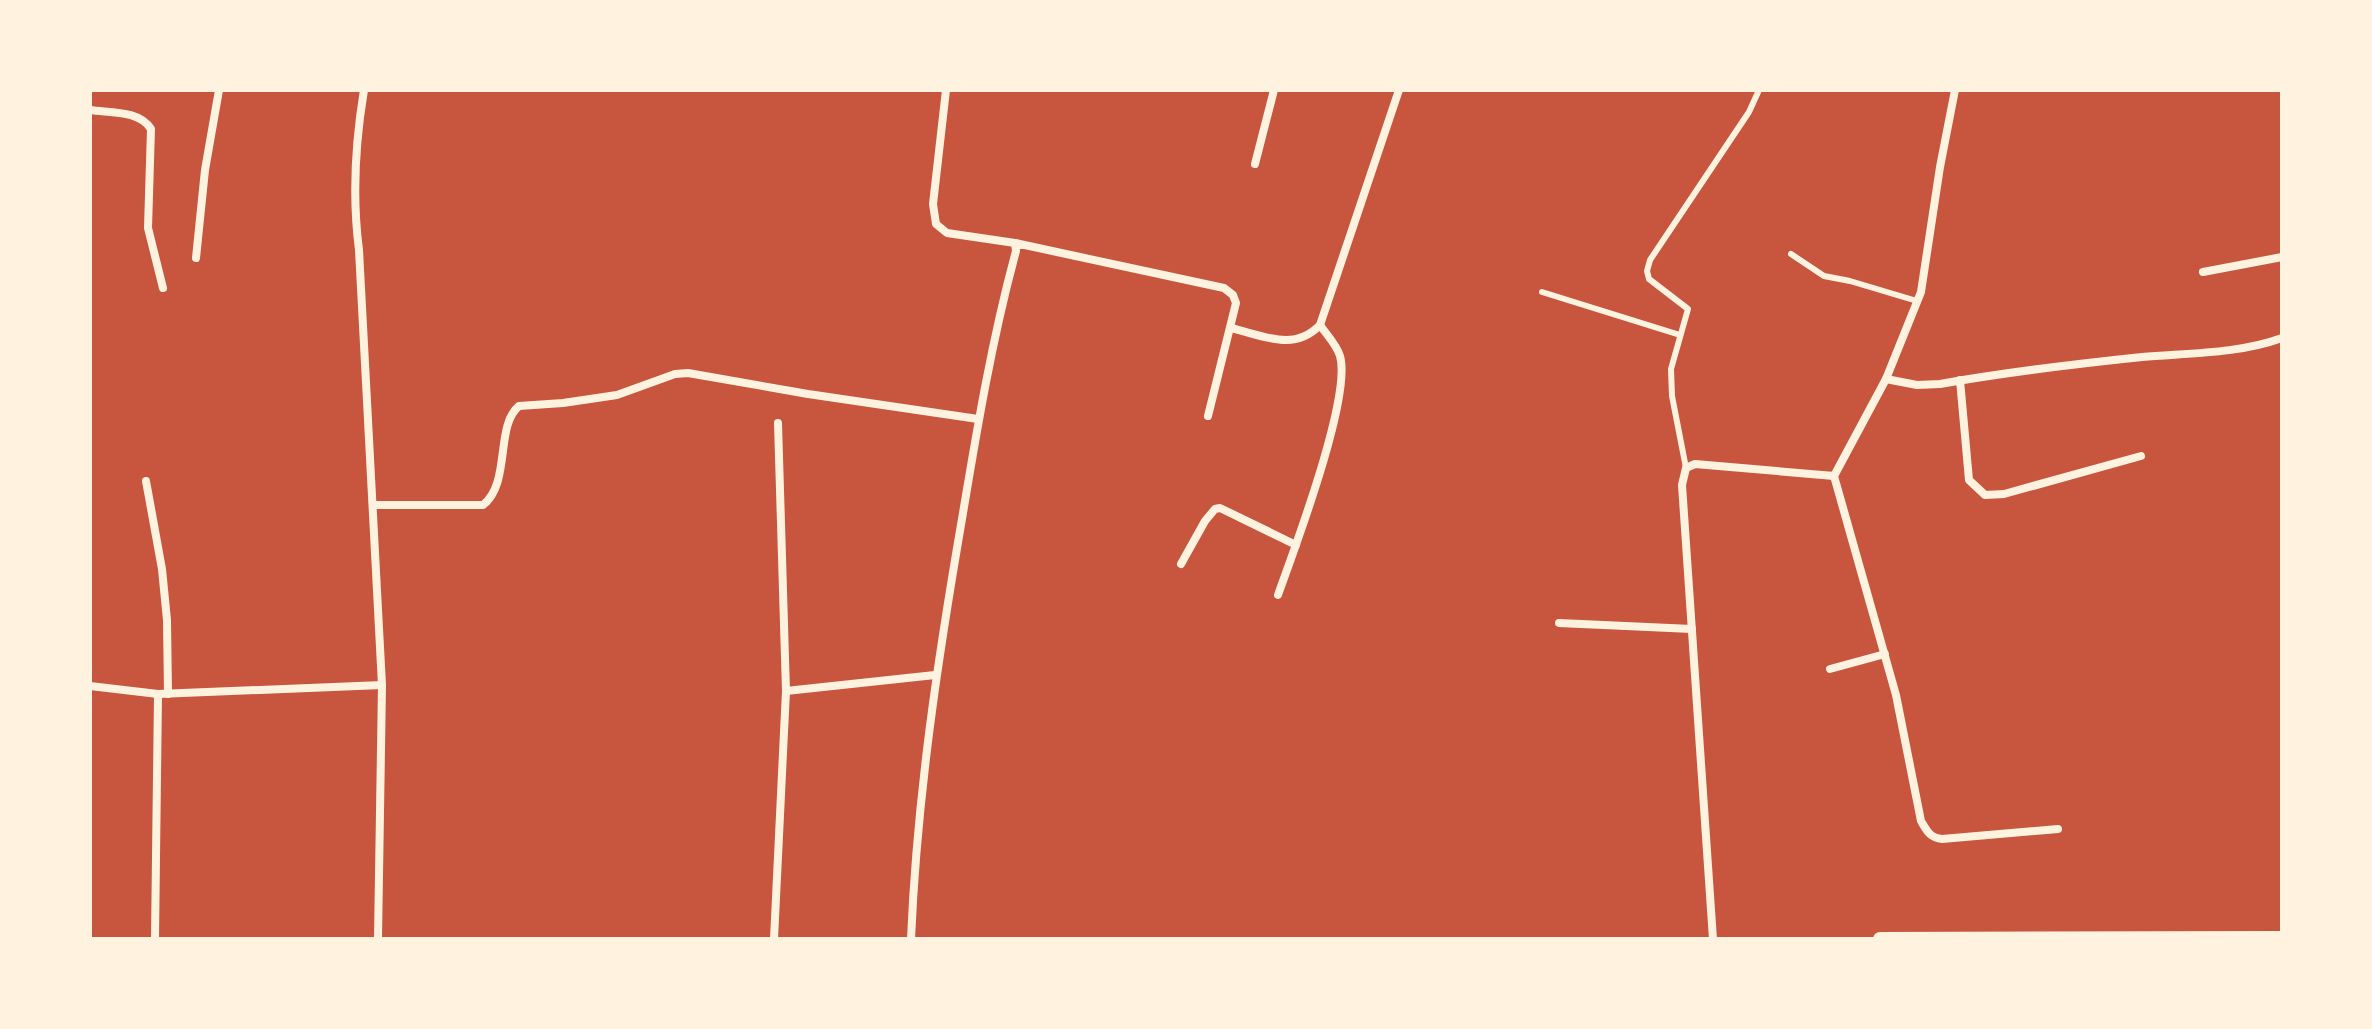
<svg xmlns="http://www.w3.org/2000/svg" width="2372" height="1029" viewBox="0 0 2372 1029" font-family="Ubuntu,sans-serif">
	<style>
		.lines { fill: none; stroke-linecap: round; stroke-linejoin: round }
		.service { stroke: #fff3e0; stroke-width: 6 }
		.minor { stroke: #fff3e0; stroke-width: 8 }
		.tertiary { stroke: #fff3e0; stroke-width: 14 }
	</style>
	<rect width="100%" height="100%" fill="#c8553d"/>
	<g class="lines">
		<g class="service">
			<path d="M 1791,254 L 1824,276 L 1850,281 L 1917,301"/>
			<path d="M 1542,292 L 1680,335"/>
			<path d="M 1686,468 L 1672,396 L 1671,369 L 1688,309 L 1649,279 L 1647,271 L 1650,260 L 1749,112 L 1759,90"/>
		</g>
		<g class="minor">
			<path d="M 364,90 C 355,144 352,196 359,250 L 382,685 L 378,939"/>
			<path d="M 946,90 L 933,204 L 936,224 L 947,233 L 1015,243"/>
			<path d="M 90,110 C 110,113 139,110 151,129 L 148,228 L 163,288"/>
			<path d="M 1255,164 L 1274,90"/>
			<path d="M 196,258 L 205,170 L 219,90"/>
			<path d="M 2203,272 L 2282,257"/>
			<path d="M 1231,328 C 1264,336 1294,352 1320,325 L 1399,90"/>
			<path d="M 1886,379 L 1917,385 L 1940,384 C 2006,372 2075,364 2142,357 C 2188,353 2238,354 2282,338"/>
			<path d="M 1960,380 L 1969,480 L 1985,495 L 2004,494 L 2141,456"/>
			<path d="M 1834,476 L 1896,695 L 1921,821 C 1927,831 1930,838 1942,839 L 2058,829"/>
			<path d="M 146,481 L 162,569 L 167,620 L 168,694"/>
			<path d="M 373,505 L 483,505 C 511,484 495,425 519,406 L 563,403 L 617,395 L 675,374 L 688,373 L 808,394 L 978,419"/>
			<path d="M 1181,564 L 1205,521 L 1215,509 L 1220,508 L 1296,545"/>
			<path d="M 1278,595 C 1294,550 1352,397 1340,356 C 1337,345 1326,334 1320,325"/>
			<path d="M 1559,623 L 1692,629"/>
			<path d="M 1830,669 L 1885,654"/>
			<path d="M 90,686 L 158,694 L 382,685"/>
			<path d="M 786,691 L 935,675"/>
			<path d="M 155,939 L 158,694"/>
			<path d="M 774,939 L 786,691 L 778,423"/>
			<path d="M 911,939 C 917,797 938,658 962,519 C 977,429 992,339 1016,251 L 1015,243 L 1224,288 L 1233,295 L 1236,303 L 1208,416"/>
			<path d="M 1713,939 L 1682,485 L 1686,468 L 1695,464 L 1834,476 L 1886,379 L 1921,292 L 1940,167 L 1955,90"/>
		</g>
		<path class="tertiary" d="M 1880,939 L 2282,938"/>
	</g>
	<rect width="2372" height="1029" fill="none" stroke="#fff3e0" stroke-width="184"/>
</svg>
